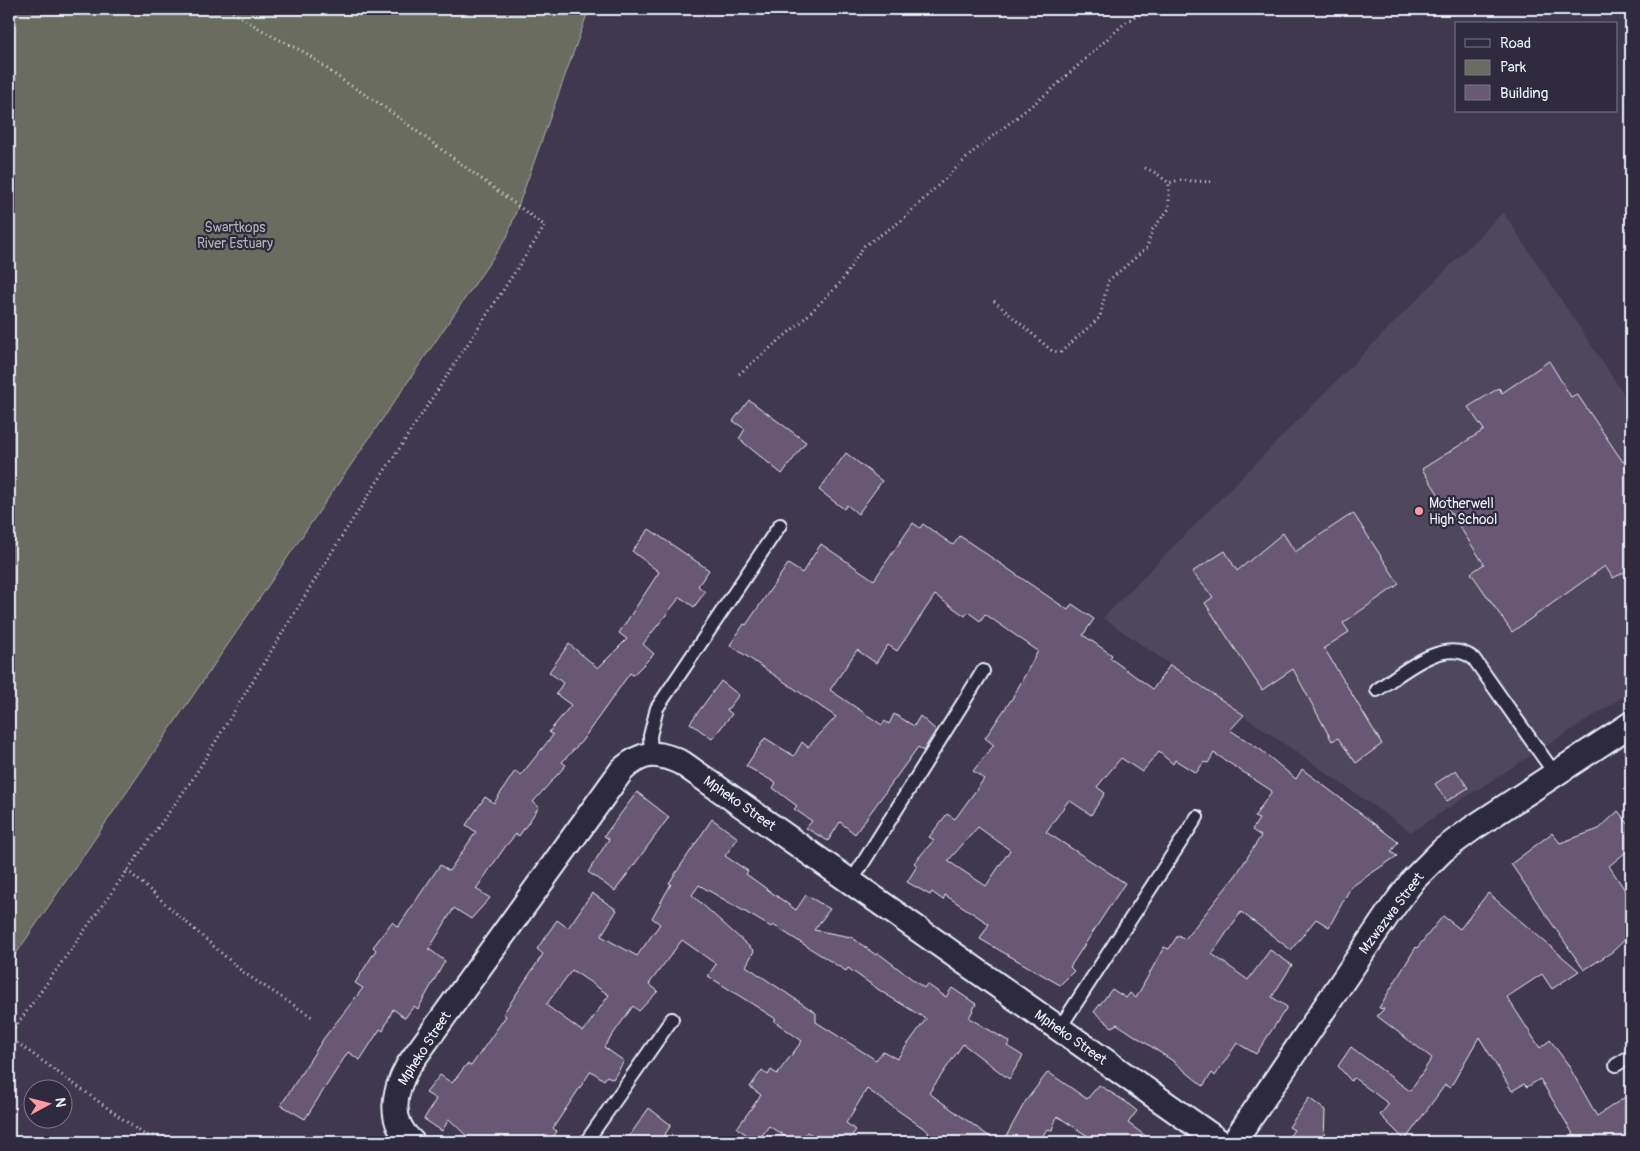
<svg xmlns="http://www.w3.org/2000/svg" width="1640" height="1151" viewBox="0 0 1640 1151" font-family="Pangolin,sans-serif">
	<style>
		.built { fill: #4f465c }
		.green { fill: #696c5e; stroke: #a8aeab }
		.building { fill: #685974; stroke: #e8f1f8; fill-rule: evenodd }
		.lines { fill: none; stroke-linecap: round; stroke-linejoin: round }
		.lane-casing { stroke: #e8f1f8; stroke-width: 16 }
		.street-casing { stroke: #e8f1f8; stroke-width: 28 }
		.path { stroke: #e8f1f8; stroke-width: 3; stroke-dasharray: 1 4; stroke-linecap: butt }
		.lane { stroke: #2f2a3d; stroke-width: 12 }
		.street { stroke: #2f2a3d; stroke-width: 24 }
		.poi-dot { fill: #ff9aa2; stroke: #2f2a3d; stroke-width: 2 }
		.labels { text-anchor: middle; stroke-width: 4.5; stroke-linejoin: round; paint-order: stroke }
		.park-label { font-size: 14px; fill: #afb5b3; stroke: #2f2a3d }
		.poi-label { font-size: 14px; fill: #e8f1f8; stroke: #2f2a3d; text-anchor: start }
		.street-label { font-size: 14px; fill: #e8f1f8; stroke: #2f2a3d }
	</style>
	<rect width="100%" height="100%" fill="#40384e"/>
	<filter id="ink" filterUnits="userSpaceOnUse"><feTurbulence type="fractalNoise" baseFrequency=".02" numOctaves="2"/><feDisplacementMap in="SourceGraphic" scale="10" xChannelSelector="R" yChannelSelector="G"/><feConvolveMatrix kernelMatrix="1 2 1 2 8 2 1 2 1" color-interpolation-filters="sRGB"/></filter>
	<g filter="url(#ink)">
		<path class="built" d="M 1503,212 L 1631,405 L 1631,692 L 1411,832 L 1103,618 Z"/>
		<path class="green" d="M 9,9 L 589,9 L 507,237 L 9,964 Z"/>
		<g class="building">
			<path d="M 1549,361 L 1571,397 L 1577,394 L 1623,462 L 1631,457 L 1631,569 L 1613,578 L 1605,566 L 1512,632 L 1471,573 L 1484,564 L 1422,469 L 1484,430 L 1468,407 L 1499,388 L 1502,393 Z"/>
			<path d="M 749,400 L 806,442 L 782,474 L 739,439 L 745,429 L 733,421 Z"/>
			<path d="M 846,453 L 882,481 L 858,514 L 847,505 L 844,509 L 819,490 Z"/>
			<path d="M 1353,513 L 1399,584 L 1343,623 L 1349,632 L 1324,648 L 1382,744 L 1356,763 L 1338,738 L 1332,741 L 1293,669 L 1262,690 L 1205,603 L 1213,597 L 1192,572 L 1225,551 L 1237,571 L 1283,533 L 1295,552 Z"/>
			<path d="M 913,523 L 920,528 L 923,524 L 953,545 L 960,536 L 1068,610 L 1072,604 L 1094,619 L 1083,635 L 1112,655 L 1110,658 L 1153,689 L 1170,665 L 1244,715 L 1230,730 L 1261,750 L 1296,779 L 1302,769 L 1398,842 L 1391,852 L 1397,856 L 1351,887 L 1329,927 L 1316,919 L 1291,950 L 1241,912 L 1212,954 L 1248,980 L 1270,950 L 1292,965 L 1272,997 L 1287,1007 L 1256,1054 L 1237,1043 L 1215,1076 L 1212,1073 L 1203,1086 L 1173,1061 L 1117,1024 L 1112,1027 L 1094,1012 L 1112,989 L 1126,998 L 1130,993 L 1136,998 L 1164,947 L 1169,949 L 1178,935 L 1185,939 L 1236,875 L 1261,836 L 1252,830 L 1259,819 L 1254,817 L 1272,791 L 1214,753 L 1208,763 L 1204,762 L 1196,773 L 1175,760 L 1173,764 L 1159,752 L 1142,772 L 1121,758 L 1097,787 L 1105,793 L 1091,815 L 1069,800 L 1046,832 L 1125,883 L 1070,967 L 1074,971 L 1060,985 L 980,939 L 989,924 L 945,895 L 943,900 L 932,892 L 930,895 L 907,882 L 917,866 L 914,863 L 934,840 L 929,837 L 947,814 L 955,819 L 984,779 L 973,771 L 994,745 L 985,738 L 1013,697 L 1038,651 L 985,614 L 980,621 L 968,612 L 965,616 L 935,595 L 897,651 L 888,645 L 876,663 L 857,650 L 830,690 L 882,725 L 885,721 L 889,724 L 894,714 L 914,726 L 920,716 L 936,730 L 923,751 L 918,747 L 855,834 L 840,822 L 828,841 L 806,828 L 812,821 L 794,809 L 797,806 L 773,788 L 776,783 L 746,766 L 765,738 L 794,756 L 802,742 L 808,747 L 836,717 L 730,645 L 744,624 L 746,625 L 788,564 L 802,573 L 821,544 L 874,580 ZM 978,827 L 1010,850 L 986,886 L 948,861 Z"/>
			<path d="M 649,529 L 709,570 L 698,586 L 705,592 L 694,607 L 680,597 L 643,644 L 654,654 L 633,675 L 630,673 L 581,742 L 562,762 L 566,765 L 533,802 L 539,807 L 519,836 L 516,834 L 505,847 L 476,889 L 490,898 L 471,919 L 454,908 L 429,949 L 445,961 L 418,1009 L 414,1006 L 405,1018 L 393,1009 L 383,1031 L 380,1029 L 360,1060 L 348,1052 L 305,1119 L 281,1105 L 324,1038 L 363,988 L 355,983 L 376,950 L 373,947 L 392,922 L 398,927 L 440,865 L 449,871 L 476,832 L 466,825 L 485,797 L 494,803 L 515,771 L 521,775 L 553,735 L 549,732 L 571,705 L 556,694 L 563,683 L 549,672 L 569,644 L 598,668 L 627,639 L 619,633 L 659,572 L 632,551 Z"/>
			<path d="M 721,681 L 739,695 L 727,710 L 732,714 L 712,739 L 690,723 Z"/>
			<path d="M 1456,770 L 1468,788 L 1447,801 L 1435,784 Z"/>
			<path d="M 637,792 L 669,817 L 615,891 L 588,872 L 609,839 L 604,836 Z"/>
			<path d="M 1618,811 L 1631,827 L 1631,848 L 1609,866 L 1631,899 L 1631,934 L 1612,952 L 1584,970 L 1511,864 L 1552,833 L 1560,843 L 1599,829 Z"/>
			<path d="M 712,819 L 738,838 L 725,856 L 748,871 L 746,874 L 796,910 L 806,895 L 830,909 L 814,930 L 851,937 L 876,955 L 878,953 L 924,988 L 927,984 L 946,997 L 952,988 L 976,1004 L 969,1018 L 1010,1042 L 1007,1046 L 1023,1056 L 1009,1079 L 963,1044 L 929,1093 L 997,1142 L 941,1142 L 927,1135 L 929,1132 L 867,1089 L 846,1123 L 856,1130 L 847,1142 L 823,1142 L 807,1132 L 800,1142 L 793,1142 L 769,1126 L 757,1142 L 737,1128 L 761,1095 L 750,1087 L 762,1070 L 768,1075 L 771,1070 L 777,1074 L 802,1041 L 774,1021 L 776,1019 L 708,976 L 716,964 L 682,940 L 649,984 L 658,991 L 639,1011 L 633,1006 L 604,1047 L 624,1061 L 613,1079 L 607,1076 L 604,1080 L 591,1071 L 553,1128 L 557,1132 L 548,1142 L 473,1142 L 449,1119 L 442,1131 L 424,1119 L 436,1099 L 426,1093 L 440,1075 L 452,1083 L 467,1064 L 471,1066 L 506,1016 L 503,1014 L 543,954 L 537,949 L 557,920 L 568,928 L 592,893 L 617,910 L 601,936 L 637,956 L 660,924 L 652,918 L 671,884 L 669,883 ZM 699,885 L 771,927 L 773,925 L 846,971 L 848,968 L 882,992 L 926,1019 L 897,1059 L 883,1051 L 876,1060 L 816,1022 L 816,1013 L 746,966 L 754,951 L 692,895 ZM 572,970 L 609,995 L 583,1032 L 546,1005 Z"/>
			<path d="M 1488,893 L 1579,971 L 1552,989 L 1542,974 L 1507,997 L 1540,1048 L 1550,1040 L 1567,1063 L 1597,1116 L 1631,1093 L 1631,1142 L 1578,1142 L 1540,1079 L 1527,1087 L 1524,1084 L 1512,1091 L 1479,1037 L 1450,1088 L 1445,1085 L 1405,1140 L 1380,1115 L 1389,1104 L 1354,1078 L 1351,1081 L 1338,1066 L 1351,1047 L 1410,1091 L 1432,1058 L 1377,1016 L 1384,1009 L 1379,1008 L 1416,947 L 1417,948 L 1443,916 L 1460,929 Z"/>
			<path d="M 1048,1072 L 1087,1099 L 1099,1085 L 1126,1102 L 1137,1111 L 1128,1123 L 1154,1142 L 1097,1142 L 1057,1116 L 1052,1130 L 1047,1129 L 1039,1142 L 1003,1142 L 1025,1102 Z"/>
			<path d="M 1309,1098 L 1325,1110 L 1324,1142 L 1285,1142 L 1294,1130 L 1289,1127 Z"/>
			<path d="M 649,1108 L 671,1125 L 660,1142 L 625,1142 Z"/>
		</g>
		<g class="lines">
			<g class="lane-casing">
				<g id="lane">
					<path d="M 1377,690 C 1402,673 1445,635 1474,659 L 1555,774"/>
					<path d="M 651,754 L 650,736 L 657,708 L 780,525"/>
					<path d="M 851,882 L 983,671"/>
					<path d="M 1059,1029 L 1197,817"/>
					<path d="M 1616,1065 L 1631,1056"/>
					<path d="M 586,1142 L 672,1019"/>
				</g>
			</g>
			<g class="street-casing">
				<g id="street">
					<path d="M 412,1142 C 387,1121 394,1091 408,1066 L 622,770 C 643,751 657,751 682,763 L 1220,1142"/>
					<path d="M 1234,1142 L 1388,914 L 1414,879 L 1443,850 L 1473,828 L 1631,724"/>
				</g>
			</g>
			<g class="path">
				<path d="M 1145,168 L 1156,173 L 1169,183 L 1179,180 L 1211,182"/>
				<path d="M 994,301 L 1052,351 L 1061,352 L 1100,317 L 1108,281 L 1147,248 L 1152,230 L 1169,209 L 1169,183"/>
				<path d="M 739,374 L 800,323 L 841,282 L 864,246 L 901,221 L 974,151 L 1050,91 L 1126,22 L 1147,9"/>
				<path d="M 127,870 L 244,973 L 312,1017"/>
				<path d="M 9,1036 L 192,780 L 340,539 L 545,226 L 380,104 L 342,80 L 306,53 L 270,35 L 227,9"/>
				<path d="M 9,1037 L 145,1135 L 224,1142"/>
			</g>
			<use href="#lane" class="lane"/>
			<use href="#street" class="street"/>
		</g>
	</g>
	<circle class="poi-dot" cx="1419" cy="511" r="5"/>
	<g class="labels">
		<g class="park-label">
			<text x="235" y="232">Swartkops<tspan x="235" dy="16">River Estuary</tspan></text>
		</g>
		<g class="poi-label">
			<text x="1429" y="508">Motherwell<tspan x="1429" dy="16">High School</tspan></text>
		</g>
		<g class="street-label">
			<text transform="translate(740 803) rotate(35)" y="5">Mpheko Street</text>
			<text transform="translate(1391 913) rotate(-53)" y="5">Mzwazwa Street</text>
			<text transform="translate(1071 1037) rotate(35)" y="5">Mpheko Street</text>
			<text transform="translate(424 1048) rotate(-57)" y="5">Mpheko Street</text>
		</g>
	</g>
	<rect width="1640" height="1151" fill="none" stroke="#2f2a3d" stroke-width="30"/>
	<rect x="15" y="15" width="1610" height="1121" fill="none" stroke="#e8f1f8" stroke-width="2" filter="url(#ink)"/>
	<rect x="1455" y="22" width="162" height="90" fill="#2f2a3d" stroke="#797a88"/>
	<rect x="1465" y="39" width="25" height="8" fill="#2f2a3d" stroke="#797a88"/>
	<text x="1500" y="48" font-size="15" fill="#e8f1f8">Road</text>
	<rect x="1465" y="60" width="25" height="15" fill="#696c5e" stroke="#797a88"/>
	<text x="1500" y="72" font-size="15" fill="#e8f1f8">Park</text>
	<rect x="1465" y="85" width="25" height="15" fill="#685974" stroke="#797a88"/>
	<text x="1500" y="98" font-size="15" fill="#e8f1f8">Building</text>
	<g transform="translate(48 1104) rotate(83)"><circle r="24" fill="#2f2a3d" stroke="#797a88"/>
	<path d="M0-4L9 19L0 12L-9 19Z" fill="#ff9aa2"/>
	<text y="-8" font-size="14" font-weight="bold" text-anchor="middle" fill="#e8f1f8">N</text>
	</g>
</svg>
